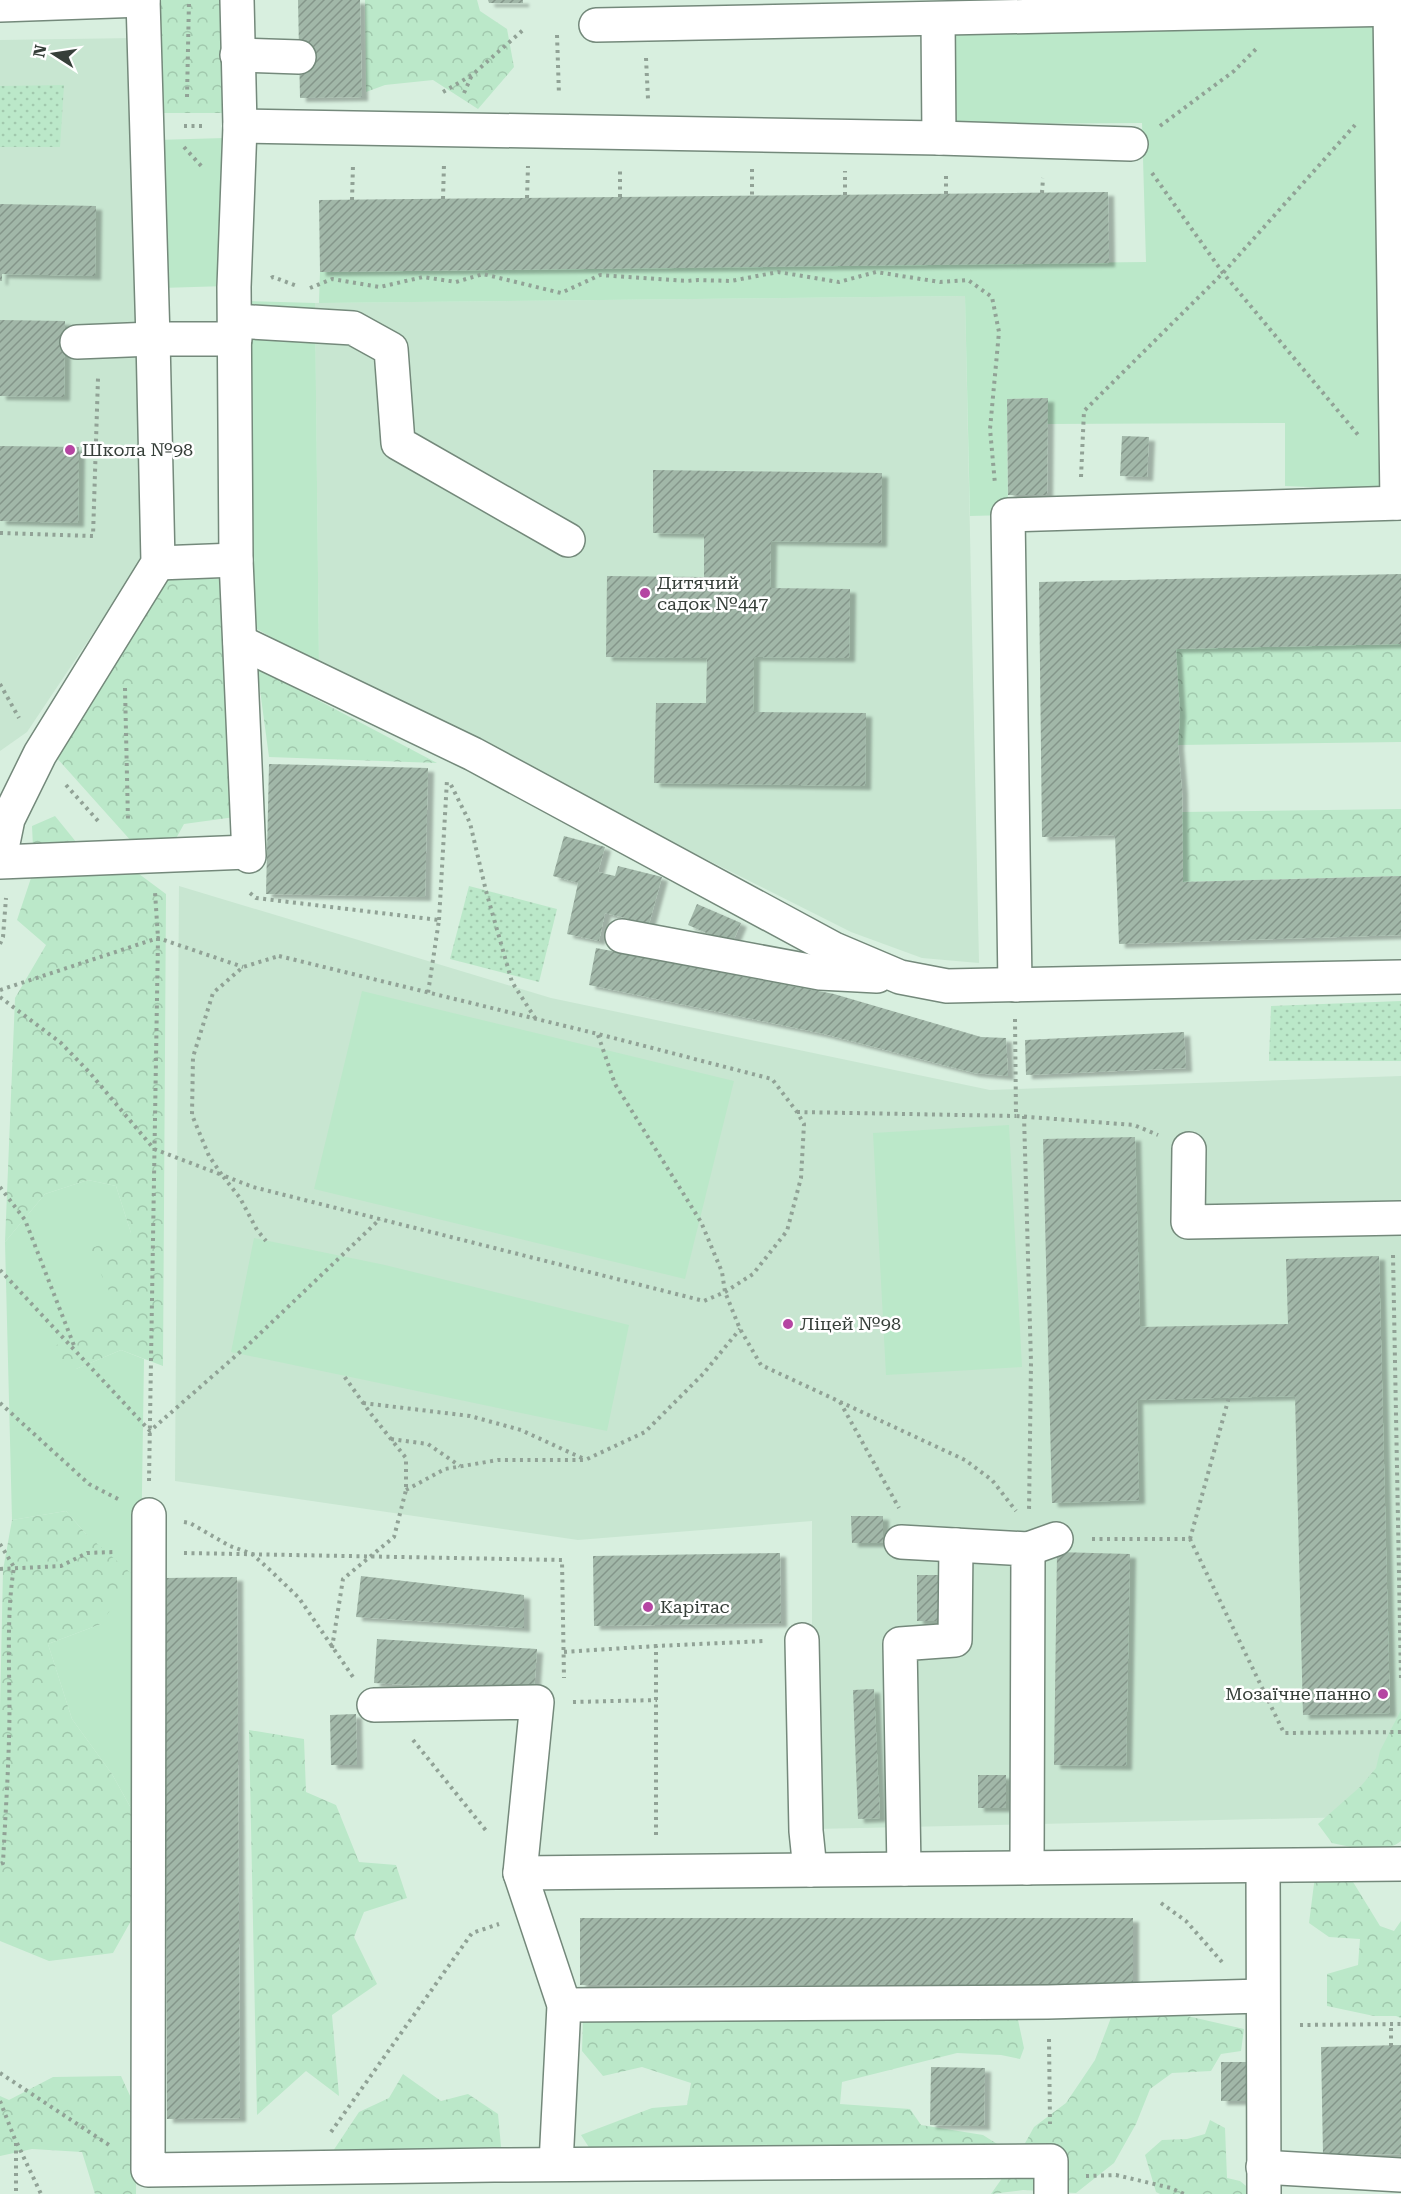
<svg xmlns="http://www.w3.org/2000/svg" width="1401" height="2194" viewBox="0 0 1401 2194" font-family="'Roboto Serif',serif">
	<style>
		.built { fill: #c8e6d1 }
		.grass { fill: #bbe8c9 }
		.forest { fill: url(#forest-crowns) }
		.park { fill: url(#park-dots) }
		.building { fill: url(#building-hatch); filter: url(#shadow) }
		.lines { fill: none; stroke-linecap: round; stroke-linejoin: round }
		.minor-casing { stroke: #74897b; stroke-width: 36 }
		.path { stroke: #91a296; stroke-width: 4; stroke-dasharray: 3 4.5; stroke-linecap: butt }
		.minor { stroke: #fff; stroke-width: 33 }
		.poi-dot { fill: #b545a2; stroke: #fff; stroke-width: 2 }
		.labels { text-anchor: middle; stroke-width: 5; stroke-linejoin: round; paint-order: stroke }
		.poi-label { font-size: 18px; fill: #363f39; stroke: #fff; text-anchor: start }
	</style>
	<defs>
		<pattern id="forest-crowns" width="20" height="18" patternUnits="userSpaceOnUse" patternTransform="scale(1.5)"><rect width="20" height="18" fill="#bbe8c9"/><path d="M2 6a3 3 0 1 1 6 0M12 15a3 3 0 1 1 6 0" fill="none" stroke="#a1c8ad"/></pattern>
		<pattern id="park-dots" width="8" height="8" patternUnits="userSpaceOnUse" patternTransform="scale(1.5)"><rect width="8" height="8" fill="#bbe8c9"/><path d="M2 2h.1M6 6h.1" fill="none" stroke="#a1c8ad" stroke-width="1.8" stroke-linecap="round"/></pattern>
		<pattern id="building-hatch" width="6" height="6" patternUnits="userSpaceOnUse" patternTransform="scale(1.5)"><rect width="6" height="6" fill="#a1b7a8"/><path d="M-1 1l2-2M0 6l6-6M5 7l2-2" fill="none" stroke="#84968a"/></pattern>
		<filter id="shadow"><feDropShadow dx="6" dy="4" stdDeviation="1.5" flood-color="#0004"/></filter>
	</defs>
	<rect width="100%" height="100%" fill="#d8efdf"/>
	<g class="built">
		<path d="M 135,38 L 142,560 L 27,732 L 0,751 L 0,40 Z"/>
		<path d="M 965,296 L 979,963 L 922,958 L 851,932 L 319,665 L 315,303 Z"/>
		<path d="M 179,886 L 551,998 L 990,1090 L 1401,1076 L 1401,1816 L 815,1829 L 812,1642 L 812,1521 L 578,1540 L 175,1481 Z"/>
	</g>
	<g class="grass">
		<path d="M 1375,23 L 1381,490 L 1285,486 L 1285,423 L 1047,424 L 1047,398 L 1007,399 L 1008,515 L 970,516 L 965,296 L 319,303 L 320,272 L 1146,262 L 1142,123 L 951,124 L 952,35 Z"/>
		<path d="M 224,138 L 227,286 L 161,288 L 157,140 Z"/>
		<path d="M 249,301 L 315,303 L 319,665 L 252,626 Z"/>
		<path d="M 362,991 L 734,1081 L 685,1279 L 314,1189 Z"/>
		<path d="M 1009,1125 L 1022,1367 L 886,1375 L 873,1133 Z"/>
		<path d="M 88,1180 L 116,1186 L 131,1233 L 114,1298 L 76,1369 L 121,1350 L 144,1359 L 137,1819 L 112,1774 L 72,1719 L 48,1644 L 101,1624 L 87,1535 L 66,1511 L 12,1520 L 5,1242 L 45,1194 Z"/>
		<path d="M 254,1238 L 385,1265 L 629,1325 L 607,1431 L 231,1352 Z"/>
	</g>
	<g class="forest">
		<path d="M 157,0 L 222,0 L 223,113 L 158,113 Z"/>
		<path d="M 365,0 L 477,0 L 480,11 L 507,29 L 514,67 L 478,109 L 433,80 L 385,85 L 366,92 Z"/>
		<path d="M 161,579 L 226,579 L 235,817 L 184,824 L 158,871 L 55,756 Z"/>
		<path d="M 1401,644 L 1401,742 L 1178,745 L 1176,649 Z"/>
		<path d="M 257,668 L 437,763 L 269,757 Z"/>
		<path d="M 1401,809 L 1401,876 L 1183,882 L 1182,812 Z"/>
		<path d="M 55,816 L 81,848 L 135,871 L 166,894 L 163,1366 L 121,1350 L 76,1369 L 46,1354 L 113,1299 L 89,1249 L 131,1233 L 116,1186 L 88,1180 L 45,1194 L 5,1242 L 15,998 L 46,945 L 17,920 L 34,869 L 32,826 Z"/>
		<path d="M 66,1511 L 87,1535 L 133,1575 L 101,1624 L 48,1644 L 72,1719 L 112,1774 L 137,1819 L 132,1919 L 113,1953 L 49,1961 L 0,1941 L 0,1708 L 3,1570 L 12,1520 Z"/>
		<path d="M 1401,1710 L 1401,1841 C 1385,1855 1352,1847 1332,1843 L 1318,1824 L 1361,1786 L 1376,1768 L 1380,1751 Z"/>
		<path d="M 249,1730 L 304,1739 L 306,1792 L 336,1805 L 359,1862 L 396,1865 L 407,1898 L 364,1912 L 354,1937 L 377,1984 L 332,2015 L 339,2096 L 306,2071 L 257,2115 Z"/>
		<path d="M 1315,1876 L 1350,1877 L 1380,1926 L 1394,1931 L 1401,1921 L 1401,2018 L 1396,2016 L 1374,2016 L 1327,2006 L 1327,1974 L 1358,1965 L 1360,1939 L 1329,1937 L 1309,1923 Z"/>
		<path d="M 1174,2013 L 1244,2029 L 1241,2051 L 1221,2054 L 1211,2071 L 1172,2073 L 1150,2089 L 1136,2124 L 1114,2163 L 1076,2193 L 1023,2190 L 991,2194 L 1019,2154 L 1034,2127 L 1066,2103 L 1095,2060 L 1112,2015 Z"/>
		<path d="M 583,2017 L 1018,2020 L 1024,2048 L 1020,2059 L 1001,2055 L 957,2053 L 842,2082 L 840,2104 L 910,2109 L 921,2125 L 983,2135 L 1005,2149 L 592,2152 L 581,2135 L 652,2108 L 687,2105 L 691,2083 L 642,2067 L 603,2076 L 582,2051 Z"/>
		<path d="M 403,2074 L 441,2101 L 468,2094 L 498,2114 L 502,2157 L 331,2154 L 359,2112 L 389,2098 Z"/>
		<path d="M 121,2076 L 137,2111 L 136,2194 L 95,2194 L 82,2152 L 32,2149 L 0,2156 L 0,2096 L 9,2100 L 53,2077 Z"/>
		<path d="M 1210,2120 L 1225,2128 L 1227,2178 L 1240,2181 L 1251,2190 L 1251,2194 L 1160,2194 L 1156,2192 L 1145,2155 L 1162,2140 L 1187,2139 L 1205,2134 Z"/>
	</g>
	<g class="park">
		<path d="M 64,85 L 60,147 L 0,147 L 0,86 Z"/>
		<path d="M 469,886 L 557,909 L 539,982 L 450,959 Z"/>
		<path d="M 1401,1001 L 1401,1061 L 1269,1061 L 1271,1006 Z"/>
	</g>
	<g class="building">
		<path d="M 298,0 L 360,0 L 362,97 L 300,98 Z"/>
		<path d="M 488,0 L 523,0 L 523,3 L 489,3 Z"/>
		<path d="M 1108,192 L 1109,263 L 320,272 L 319,200 Z"/>
		<path d="M 0,204 L 96,206 L 95,276 L 2,274 L 2,281 L 0,281 Z"/>
		<path d="M 0,320 L 65,321 L 64,397 L 0,396 Z"/>
		<path d="M 1048,398 L 1047,495 L 1008,495 L 1007,399 Z"/>
		<path d="M 1122,436 L 1149,437 L 1147,477 L 1120,476 Z"/>
		<path d="M 0,446 L 79,447 L 78,523 L 0,521 Z"/>
		<path d="M 653,470 L 882,473 L 881,543 L 771,541 L 770,588 L 850,589 L 849,658 L 754,657 L 753,712 L 866,713 L 865,786 L 654,783 L 656,703 L 706,703 L 707,658 L 606,657 L 607,576 L 704,577 L 704,534 L 653,533 Z"/>
		<path d="M 1401,574 L 1401,644 L 1176,649 L 1180,713 L 1178,745 L 1182,790 L 1183,882 L 1401,876 L 1401,935 L 1119,944 L 1115,835 L 1042,837 L 1039,582 Z"/>
		<path d="M 269,764 L 428,768 L 425,897 L 266,894 Z"/>
		<path d="M 564,836 L 605,847 L 598,872 L 615,876 L 618,866 L 662,877 L 649,924 L 605,913 L 599,941 L 567,934 L 578,883 L 553,876 Z"/>
		<path d="M 697,904 L 741,923 L 732,944 L 688,925 Z"/>
		<path d="M 596,948 L 834,994 L 981,1037 L 1006,1038 L 1008,1076 L 974,1073 L 824,1034 L 589,985 Z"/>
		<path d="M 1184,1032 L 1186,1068 L 1026,1075 L 1025,1040 Z"/>
		<path d="M 1135,1137 L 1140,1327 L 1288,1324 L 1286,1259 L 1379,1256 L 1390,1713 L 1303,1715 L 1295,1396 L 1137,1400 L 1139,1500 L 1052,1503 L 1043,1139 Z"/>
		<path d="M 851,1516 L 883,1516 L 883,1543 L 852,1543 Z"/>
		<path d="M 1057,1552 L 1130,1554 L 1126,1766 L 1054,1765 Z"/>
		<path d="M 780,1553 L 781,1623 L 594,1626 L 593,1556 Z"/>
		<rect x="917" y="1575" width="28" height="46"/>
		<path d="M 361,1576 L 524,1595 L 524,1628 L 356,1617 Z"/>
		<path d="M 237,1577 L 240,2118 L 167,2119 L 165,1578 Z"/>
		<path d="M 377,1639 L 537,1649 L 534,1692 L 374,1683 Z"/>
		<path d="M 874,1689 L 880,1818 L 858,1819 L 853,1690 Z"/>
		<path d="M 356,1714 L 357,1765 L 331,1765 L 330,1715 Z"/>
		<rect x="978" y="1775" width="28" height="33"/>
		<path d="M 580,1918 L 1133,1918 L 1133,1986 L 580,1985 Z"/>
		<path d="M 1401,2045 L 1401,2154 L 1323,2155 L 1321,2047 Z"/>
		<rect x="1221" y="2062" width="25" height="39"/>
		<path d="M 931,2067 L 985,2068 L 984,2126 L 930,2125 Z"/>
	</g>
	<g class="lines">
		<g class="minor-casing">
			<g id="minor">
				<path d="M 237,0 L 240,126 L 234,287 L 236,560 L 249,856"/>
				<path d="M 0,5 L 143,0"/>
				<path d="M 1390,9 L 1397,503"/>
				<path d="M 938,19 L 939,138"/>
				<path d="M 596,25 L 1401,9"/>
				<path d="M 237,55 L 299,57"/>
				<path d="M 240,126 L 939,138 L 1131,144"/>
				<path d="M 235,321 L 353,328 L 391,349 L 398,443 L 568,540"/>
				<path d="M 77,342 L 153,339 L 235,339"/>
				<path d="M 158,563 L 236,560"/>
				<path d="M 240,642 L 473,754 L 834,949 L 900,977 L 947,986 L 1401,977"/>
				<path d="M 0,858 L 8,819 L 40,754 L 158,563 L 153,339 L 143,0"/>
				<path d="M 0,862 L 248,852"/>
				<path d="M 622,936 L 820,973 L 877,976"/>
				<path d="M 1015,985 L 1008,515 L 1401,503"/>
				<path d="M 1189,1149 L 1188,1222 L 1401,1218"/>
				<path d="M 149,1515 L 148,2170 L 494,2165 L 1051,2161 L 1051,2194"/>
				<path d="M 901,1542 L 1028,1549 L 1027,1868"/>
				<path d="M 1028,1549 L 1056,1539"/>
				<path d="M 802,1640 L 806,1831 L 810,1870"/>
				<path d="M 374,1705 L 537,1702 L 520,1873 L 564,2005 L 556,2164"/>
				<path d="M 1263,1866 L 1264,2194"/>
				<path d="M 904,1869 L 900,1644 L 955,1640 L 956,1545"/>
				<path d="M 520,1873 L 1401,1864"/>
				<path d="M 564,2005 L 1048,2002 L 1262,1996"/>
				<path d="M 1263,2167 L 1401,2175"/>
			</g>
		</g>
		<g class="path">
			<path d="M 557,35 L 559,95"/>
			<path d="M 646,58 L 648,99"/>
			<path d="M 443,92 L 472,75 L 523,30"/>
			<path d="M 464,93 L 472,75"/>
			<path d="M 187,97 L 189,0"/>
			<path d="M 184,126 L 203,126"/>
			<path d="M 1160,126 L 1234,71 L 1257,48"/>
			<path d="M 184,147 L 203,168"/>
			<path d="M 752,169 L 752,196"/>
			<path d="M 1152,173 L 1223,273 L 1359,436"/>
			<path d="M 1042,193 L 1043,178"/>
			<path d="M 946,194 L 946,173"/>
			<path d="M 845,195 L 845,171"/>
			<path d="M 620,197 L 620,168"/>
			<path d="M 527,198 L 528,166"/>
			<path d="M 443,199 L 444,164"/>
			<path d="M 352,200 L 353,165"/>
			<path d="M 271,278 L 273,277 L 297,286"/>
			<path d="M 310,288 L 332,279 L 380,287 L 423,277 L 456,282 L 483,274 L 561,293 L 600,275 L 687,281 L 698,280 L 731,281 L 778,272 L 839,282 L 876,272 L 940,282 L 968,280 L 992,297 L 999,332 L 990,429 L 995,484"/>
			<path d="M 1081,477 L 1084,411 L 1223,273 L 1355,125"/>
			<path d="M 0,533 L 93,536 L 98,378"/>
			<path d="M 0,684 L 19,718"/>
			<path d="M 125,688 L 128,821"/>
			<path d="M 66,785 L 99,822"/>
			<path d="M 451,785 L 470,823 L 486,891 L 512,982 L 535,1018"/>
			<path d="M 250,893 L 256,898 L 439,920 L 428,993"/>
			<path d="M 439,920 L 447,780"/>
			<path d="M 0,944 L 3,937 L 6,898"/>
			<path d="M 279,956 L 598,1034 L 772,1079 L 797,1112 L 804,1124 L 801,1178 L 787,1231 L 753,1274 L 725,1292 L 704,1301 L 253,1187 L 222,1175 L 209,1156 L 192,1115 L 193,1057 L 213,993 L 243,967 Z"/>
			<path d="M 0,990 L 158,938 L 243,967"/>
			<path d="M 0,997 L 61,1043 L 90,1073 L 154,1149 L 222,1175 L 240,1198 L 257,1230 L 266,1241"/>
			<path d="M 1015,1019 L 1016,1116 L 1134,1125 L 1158,1135"/>
			<path d="M 598,1035 L 615,1084 L 701,1222 L 722,1272 L 725,1292 L 740,1329 L 761,1365 L 965,1460 L 992,1480 L 1016,1511"/>
			<path d="M 797,1112 L 1016,1116"/>
			<path d="M 1024,1116 L 1031,1362 L 1029,1512"/>
			<path d="M 0,1187 L 25,1220 L 75,1348"/>
			<path d="M 1393,1255 L 1401,1680"/>
			<path d="M 0,1270 L 150,1431 L 247,1346 L 380,1219"/>
			<path d="M 840,1402 L 899,1508"/>
			<path d="M 0,1403 L 89,1484 L 118,1499"/>
			<path d="M 363,1403 L 470,1416 L 521,1430 L 584,1459"/>
			<path d="M 391,1439 L 428,1444 L 460,1466"/>
			<path d="M 149,1481 L 158,938 L 155,892"/>
			<path d="M 406,1490 L 445,1469 L 498,1460 L 585,1460 L 645,1432 L 703,1374 L 740,1329"/>
			<path d="M 184,1522 L 190,1523 L 230,1546 L 252,1554 L 271,1571 L 299,1598 L 353,1677"/>
			<path d="M 1092,1539 L 1190,1539 L 1284,1733 L 1401,1732"/>
			<path d="M 1190,1539 L 1229,1397"/>
			<path d="M 0,1544 L 14,1567 C 5,1623 11,1681 9,1738 C 8,1779 5,1821 3,1863 L 0,1864"/>
			<path d="M 184,1553 L 562,1560 L 564,1678"/>
			<path d="M 0,1569 L 61,1566 L 87,1553 L 113,1552"/>
			<path d="M 332,1648 L 343,1579 L 394,1537 L 406,1490 L 406,1458 L 371,1414 L 344,1376"/>
			<path d="M 564,1652 L 656,1646"/>
			<path d="M 573,1702 L 657,1700"/>
			<path d="M 413,1740 L 488,1833"/>
			<path d="M 656,1835 L 656,1646 L 765,1641"/>
			<path d="M 1161,1903 L 1186,1921 L 1222,1962"/>
			<path d="M 1300,2025 L 1401,2024"/>
			<path d="M 1049,2039 L 1050,2124"/>
			<path d="M 1391,2046 L 1391,2024"/>
			<path d="M 0,2073 L 112,2147"/>
			<path d="M 0,2101 L 16,2142 L 16,2194"/>
			<path d="M 331,2132 L 472,1933 L 499,1924"/>
			<path d="M 17,2143 L 41,2194"/>
			<path d="M 1086,2176 L 1116,2175 L 1171,2188 L 1184,2194"/>
		</g>
		<use href="#minor" class="minor"/>
	</g>
	<g class="poi-dot">
		<circle cx="70" cy="450" r="6"/>
		<circle cx="645" cy="593" r="6"/>
		<circle cx="788" cy="1324" r="6"/>
		<circle cx="648" cy="1607" r="6"/>
		<circle cx="1383" cy="1694" r="6"/>
	</g>
	<g class="labels">
		<g class="poi-label">
			<text x="82" y="456">Школа №98</text>
			<text x="657" y="589">Дитячий<tspan x="657" dy="21">садок №447</tspan></text>
			<text x="800" y="1330">Ліцей №98</text>
			<text x="660" y="1613">Карітас</text>
			<text x="1371" y="1700" text-anchor="end">Мозаїчне панно</text>
		</g>
	</g>
	<g transform="translate(54 54) rotate(282)" stroke="#ffffff" stroke-width="4.5" paint-order="stroke">
	<path d="M0-4.5L10 22L0 15L-10 22Z" fill="#363f39"/>
	<text y="-9" font-size="16" font-weight="bold" text-anchor="middle" fill="#363f39">N</text>
	</g>
</svg>
